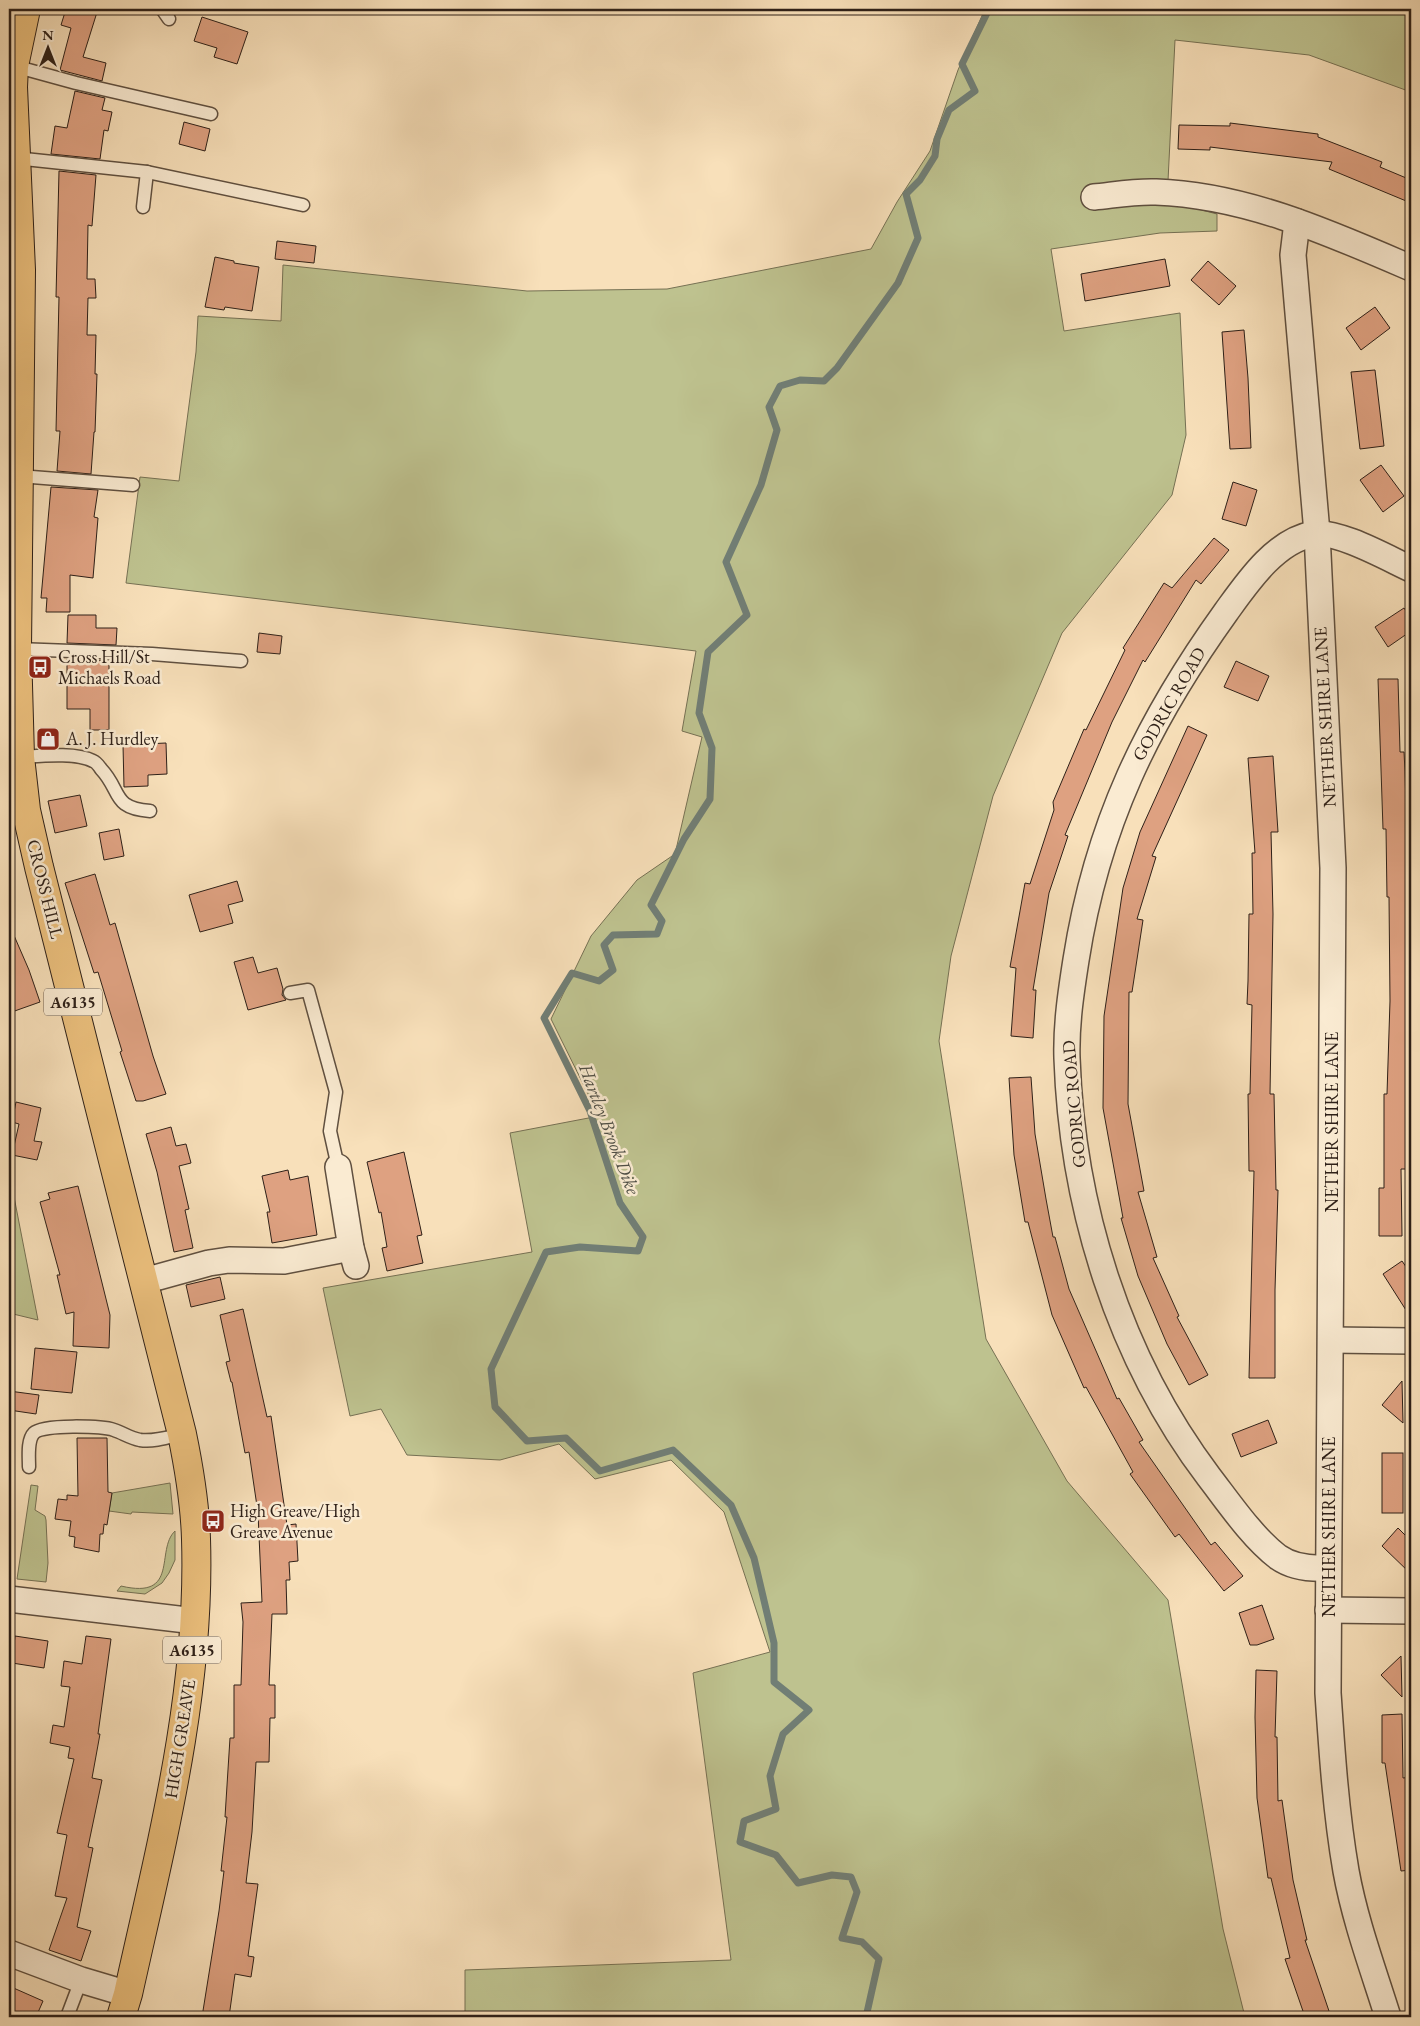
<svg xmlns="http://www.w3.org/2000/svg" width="1420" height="2026" viewBox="0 0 1420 2026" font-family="'EB Garamond',serif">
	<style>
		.green { fill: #bec28f; stroke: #767154 }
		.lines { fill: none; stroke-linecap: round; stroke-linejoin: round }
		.stream { stroke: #717e75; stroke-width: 7 }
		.building { fill: #dea181; stroke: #2e2018 }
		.service-casing { stroke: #605040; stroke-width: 15 }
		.minor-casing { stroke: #605040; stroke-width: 28 }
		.primary-casing { stroke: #2e2018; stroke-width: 30 }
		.service { stroke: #faebd2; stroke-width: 12 }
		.minor { stroke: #faebd2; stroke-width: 25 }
		.primary { stroke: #ecc07d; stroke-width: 28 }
		.labels { text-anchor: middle; stroke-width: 5; stroke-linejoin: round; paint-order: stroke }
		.shield { fill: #faebd2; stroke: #6b5d50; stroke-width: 1 }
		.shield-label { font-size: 16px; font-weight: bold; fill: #2e2018 }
		.poi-label { font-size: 18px; fill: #2e2018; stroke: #faebd2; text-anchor: start }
		.street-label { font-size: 18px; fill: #2e2018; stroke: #faebd2 }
		.water-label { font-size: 19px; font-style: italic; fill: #4f4f46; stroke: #faebd2 }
	</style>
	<rect width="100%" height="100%" fill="#f8e0ba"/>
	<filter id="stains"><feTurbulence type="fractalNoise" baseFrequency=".004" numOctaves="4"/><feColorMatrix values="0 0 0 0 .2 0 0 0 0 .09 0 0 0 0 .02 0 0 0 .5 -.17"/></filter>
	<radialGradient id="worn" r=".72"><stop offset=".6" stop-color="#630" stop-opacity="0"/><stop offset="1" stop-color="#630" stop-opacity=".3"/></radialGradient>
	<g class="green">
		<path d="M 985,9 L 1411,9 L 1411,92 L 1309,55 L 1175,40 L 1167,201 L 1217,214 L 1217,231 L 1160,233 L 1051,249 L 1064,331 L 1180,313 L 1186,435 L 1172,495 L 1062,633 L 993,796 L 951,956 L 939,1041 L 986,1339 L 1067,1481 L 1168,1600 L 1223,1929 L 1245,2017 L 465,2017 L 465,1970 L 731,1960 L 693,1673 L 770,1652 L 724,1512 L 671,1460 L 595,1479 L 559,1444 L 500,1460 L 407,1455 L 381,1409 L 350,1416 L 323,1288 L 532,1252 L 510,1133 L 599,1116 L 551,1019 L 591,936 L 637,880 L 675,854 L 702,737 L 682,731 L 696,651 L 126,583 L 140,477 L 179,481 L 196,352 L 198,316 L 281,321 L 283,265 L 527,291 L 667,289 L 871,249 L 897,202 L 930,151 L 958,70 Z"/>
		<path d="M 9,1171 L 38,1320 L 9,1313 Z"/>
		<path d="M 170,1483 L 173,1514 L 132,1512 L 131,1514 L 109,1511 L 112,1493 Z"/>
		<path d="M 31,1485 L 38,1486 L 35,1510 L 45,1516 L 46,1520 L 48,1563 L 46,1582 L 17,1579 Z"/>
		<path d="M 175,1531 L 175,1560 L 169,1573 L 162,1583 L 145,1594 L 117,1591 L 121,1586 C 180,1600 155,1550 175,1531 Z"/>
	</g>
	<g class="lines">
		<path class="stream" d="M 866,2017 L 879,1959 L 862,1942 L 842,1938 L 857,1892 L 851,1877 L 832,1875 L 798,1883 L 776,1855 L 740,1842 L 744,1821 L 776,1809 L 770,1776 L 783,1734 L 809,1710 L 774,1682 L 774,1643 L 754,1558 L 731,1505 L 673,1450 L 600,1471 L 566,1438 L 527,1441 L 495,1407 L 491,1369 L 546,1252 L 580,1247 L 638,1251 L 643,1237 L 620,1203 L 590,1111 L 544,1018 L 572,973 L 599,981 L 613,970 L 604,945 L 613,935 L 657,934 L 662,921 L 651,905 L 684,839 L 710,799 L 712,748 L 699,713 L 708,652 L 747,615 L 726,562 L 761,485 L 777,430 L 769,407 L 780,386 L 800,380 L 824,381 L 837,368 L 898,283 L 918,238 L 906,194 L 920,180 L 935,156 L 937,139 L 949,110 L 975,91 L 962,64 L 989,9"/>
	</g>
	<g class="building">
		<path d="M 66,9 L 98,9 L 83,57 L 106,63 L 102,81 L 60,70 L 71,28 L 61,25 Z"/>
		<path d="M 202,17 L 248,32 L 237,64 L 214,57 L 217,48 L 194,41 Z"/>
		<path d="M 75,91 L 105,98 L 102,110 L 112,112 L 108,131 L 104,130 L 100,159 L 51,154 L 55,126 L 67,128 Z"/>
		<path d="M 184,122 L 210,129 L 205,151 L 179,144 Z"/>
		<path d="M 1230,123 L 1318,134 L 1318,137 L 1382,162 L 1380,167 L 1411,180 L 1411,203 L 1329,169 L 1332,162 L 1210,147 L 1210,150 L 1178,149 L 1179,125 L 1230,126 Z"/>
		<path d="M 59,171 L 96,175 L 92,226 L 88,225 L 87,279 L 95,279 L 96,298 L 88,298 L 87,335 L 96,335 L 95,374 L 97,374 L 95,432 L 94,432 L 91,474 L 57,471 L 60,431 L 56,431 L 59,297 L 56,297 Z"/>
		<path d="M 277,241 L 316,246 L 314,263 L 275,259 Z"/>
		<path d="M 215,257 L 234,261 L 234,263 L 259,267 L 252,311 L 225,307 L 224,310 L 205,307 Z"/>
		<path d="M 1165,259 L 1170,286 L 1085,301 L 1081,274 Z"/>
		<path d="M 1208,261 L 1236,286 L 1219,305 L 1191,280 Z"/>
		<path d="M 1375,307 L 1390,328 L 1361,350 L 1346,328 Z"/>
		<path d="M 1244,330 L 1248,378 L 1251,448 L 1230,449 L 1222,332 Z"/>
		<path d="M 1375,370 L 1384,446 L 1360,449 L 1351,372 Z"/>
		<path d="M 1381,465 L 1404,496 L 1383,512 L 1360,480 Z"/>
		<path d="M 1233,482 L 1257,490 L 1246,526 L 1222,519 Z"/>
		<path d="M 51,487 L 98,490 L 94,517 L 98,518 L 93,578 L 70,575 L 70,612 L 46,612 L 47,598 L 41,598 Z"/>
		<path d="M 1214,538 L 1229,550 L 1201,584 L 1196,580 L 1145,662 L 1143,660 L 1112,722 L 1065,835 L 1068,836 L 1049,893 L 1033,990 L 1036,990 L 1033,1038 L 1011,1036 L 1016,968 L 1010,967 L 1025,883 L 1030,884 L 1054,810 L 1053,802 L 1084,729 L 1086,730 L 1125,650 L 1123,648 L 1164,583 L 1172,588 Z"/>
		<path d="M 1404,608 L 1411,618 L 1411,631 L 1388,647 L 1375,627 Z"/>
		<path d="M 68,615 L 96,615 L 96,628 L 117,628 L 116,645 L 67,643 Z"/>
		<path d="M 259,633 L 282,636 L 280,654 L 257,652 Z"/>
		<path d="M 67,659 L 109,661 L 109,730 L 90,730 L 90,709 L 67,709 Z"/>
		<path d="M 1236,661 L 1269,676 L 1258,701 L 1224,687 Z"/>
		<path d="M 1378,679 L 1398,679 L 1400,752 L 1404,752 L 1405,771 L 1409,915 L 1411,915 L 1407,1169 L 1401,1169 L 1402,1236 L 1379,1236 L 1379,1188 L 1384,1188 L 1384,1094 L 1387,1094 L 1390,1001 L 1389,897 L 1387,897 L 1386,829 L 1383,829 Z"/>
		<path d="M 1188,726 L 1207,735 L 1152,856 L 1156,857 L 1137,919 L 1143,920 L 1132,992 L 1129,992 L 1128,1104 L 1144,1191 L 1138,1192 L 1157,1257 L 1153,1258 L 1179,1316 L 1177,1317 L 1208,1375 L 1189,1385 L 1167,1344 L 1138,1276 L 1121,1218 L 1123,1218 L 1103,1108 L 1104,1016 L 1123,888 L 1140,832 Z"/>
		<path d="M 166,743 L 167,774 L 148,775 L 148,786 L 124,787 L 123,745 Z"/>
		<path d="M 1273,756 L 1278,832 L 1271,832 L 1273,914 L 1270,1094 L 1274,1094 L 1276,1190 L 1278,1190 L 1275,1290 L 1275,1378 L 1249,1378 L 1254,1171 L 1249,1171 L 1248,1094 L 1250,1094 L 1252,1005 L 1247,1004 L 1248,981 L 1249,914 L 1253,914 L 1252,853 L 1255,853 L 1248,758 Z"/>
		<path d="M 80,795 L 87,826 L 55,833 L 48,801 Z"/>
		<path d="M 119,829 L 124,856 L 104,860 L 99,833 Z"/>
		<path d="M 95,874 L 110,925 L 115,923 L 153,1056 L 166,1094 L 143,1101 L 136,1101 L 120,1052 L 122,1051 L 98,972 L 94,973 L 65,883 Z"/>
		<path d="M 237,881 L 243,901 L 228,905 L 233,923 L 200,932 L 189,895 Z"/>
		<path d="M 9,924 L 29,970 L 40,1002 L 9,1013 Z"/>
		<path d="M 253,957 L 258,973 L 277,968 L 283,989 L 282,995 L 286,1000 L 248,1010 L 234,962 Z"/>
		<path d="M 1031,1077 L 1035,1134 L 1046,1199 L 1053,1237 L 1055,1237 L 1069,1289 L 1117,1399 L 1119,1398 L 1143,1440 L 1139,1442 L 1211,1545 L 1215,1542 L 1243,1576 L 1224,1591 L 1179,1534 L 1175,1537 L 1130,1474 L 1133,1472 L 1086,1387 L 1084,1388 L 1052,1315 L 1028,1222 L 1025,1222 L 1014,1155 L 1009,1078 Z"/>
		<path d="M 16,1102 L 41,1108 L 34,1141 L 42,1142 L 37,1160 L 12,1155 L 19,1124 L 12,1122 Z"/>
		<path d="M 171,1127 L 176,1146 L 186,1144 L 191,1163 L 179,1166 L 189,1209 L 185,1210 L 193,1248 L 174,1252 L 157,1172 L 146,1134 Z"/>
		<path d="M 404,1152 L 422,1235 L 417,1236 L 423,1263 L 387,1271 L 382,1248 L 387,1247 L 381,1212 L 379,1213 L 367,1162 Z"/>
		<path d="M 288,1170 L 290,1180 L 308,1176 L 317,1235 L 272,1243 L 267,1212 L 270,1212 L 262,1176 Z"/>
		<path d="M 78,1186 L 110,1315 L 109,1348 L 73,1346 L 74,1312 L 66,1314 L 57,1275 L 60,1275 L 40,1202 L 50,1199 L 48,1193 Z"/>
		<path d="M 1402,1261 L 1411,1274 L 1411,1318 L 1383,1274 Z"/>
		<path d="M 220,1277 L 225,1299 L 191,1307 L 186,1285 Z"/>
		<path d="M 243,1309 L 267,1417 L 271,1416 L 287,1525 L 296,1524 L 298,1561 L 289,1562 L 290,1580 L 286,1580 L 287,1614 L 272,1614 L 269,1685 L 275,1685 L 275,1718 L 270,1718 L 269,1762 L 256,1762 L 252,1832 L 246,1883 L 258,1884 L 248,1956 L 254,1957 L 251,1977 L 235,1974 L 229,2017 L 202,2017 L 219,1911 L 224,1871 L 221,1871 L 227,1817 L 225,1817 L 230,1738 L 234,1738 L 234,1685 L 241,1685 L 243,1622 L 241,1603 L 262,1602 L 258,1513 L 249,1452 L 245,1453 L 232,1382 L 231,1382 L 226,1362 L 230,1361 L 220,1315 Z"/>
		<path d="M 35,1348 L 77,1352 L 72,1393 L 31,1389 Z"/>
		<path d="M 1402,1381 L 1403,1423 L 1382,1405 Z"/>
		<path d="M 9,1391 L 39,1395 L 36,1414 L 9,1410 Z"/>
		<path d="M 1268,1420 L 1277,1443 L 1241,1457 L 1232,1434 Z"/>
		<path d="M 77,1438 L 107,1438 L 108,1492 L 112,1493 L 107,1525 L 104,1524 L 103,1534 L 100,1534 L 99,1552 L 74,1547 L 75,1537 L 69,1536 L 71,1521 L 55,1519 L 58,1499 L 67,1500 L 67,1495 L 78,1496 Z"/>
		<rect x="1382" y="1453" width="21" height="60"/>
		<path d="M 1398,1528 L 1411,1541 L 1411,1574 L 1382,1546 Z"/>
		<path d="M 1262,1605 L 1274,1639 L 1257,1645 L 1250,1645 L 1239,1613 Z"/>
		<path d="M 15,1636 L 48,1641 L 44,1668 L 12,1663 Z"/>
		<path d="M 86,1636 L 111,1639 L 98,1734 L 100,1734 L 92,1778 L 102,1780 L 88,1847 L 93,1848 L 77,1927 L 91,1931 L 81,1961 L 49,1950 L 67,1898 L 55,1896 L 67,1835 L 57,1833 L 74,1759 L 68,1758 L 70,1747 L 50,1743 L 53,1725 L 64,1727 L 70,1687 L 61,1686 L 64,1661 L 82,1664 Z"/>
		<path d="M 1401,1656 L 1402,1697 L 1381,1675 Z"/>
		<path d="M 1256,1670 L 1277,1671 L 1275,1737 L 1277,1737 L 1278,1801 L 1282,1800 L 1293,1880 L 1307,1940 L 1305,1940 L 1331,2017 L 1305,2017 L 1285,1959 L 1290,1958 L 1271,1878 L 1268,1878 L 1257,1798 L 1255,1717 Z"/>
		<path d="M 1402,1714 L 1403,1778 L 1411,1777 L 1411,1870 L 1401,1871 L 1385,1763 L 1382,1763 L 1382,1715 Z"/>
		<path d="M 9,1986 L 43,2001 L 36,2017 L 9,2017 Z"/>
	</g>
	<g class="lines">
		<g class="service-casing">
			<g id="service">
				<path d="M 162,9 L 169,19"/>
				<path d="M 14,66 L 76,83 L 211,114"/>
				<path d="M 15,158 L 147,172 L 303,205"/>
				<path d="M 143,207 L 147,172"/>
				<path d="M 19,476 L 133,485"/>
				<path d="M 17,649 L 152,654 L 241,661"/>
				<path d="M 20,757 C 39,756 76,752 93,761 C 96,762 99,766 101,769 C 122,791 111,808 150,811"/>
				<path d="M 290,993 L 308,990 L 336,1092 L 330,1131 L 338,1167"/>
				<path d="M 29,1467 C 29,1457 27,1440 34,1433 C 43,1424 102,1426 114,1430 C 123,1433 130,1438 140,1440 C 154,1442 169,1437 182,1434"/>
				<path d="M 67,2017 L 81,1980"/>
			</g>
		</g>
		<g class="minor-casing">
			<g id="minor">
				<path d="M 1094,197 C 1114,195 1136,191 1156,192 C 1245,195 1330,233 1411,268"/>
				<path d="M 1297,222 L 1293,255 L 1317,533 L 1333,868 L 1328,1693 C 1332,1753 1336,1813 1346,1871 C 1355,1921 1373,1969 1388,2017"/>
				<path d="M 338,1167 L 351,1248 L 356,1266"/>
				<path d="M 144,1281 L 209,1263 L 229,1260 L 284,1261 L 351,1248"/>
				<path d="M 1331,1340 L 1411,1341"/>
				<path d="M 1328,1568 C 1311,1569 1292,1567 1278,1557 C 1252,1537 1229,1503 1209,1477 C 1119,1358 1072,1207 1067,1058 C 1066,1025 1071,992 1076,960 C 1097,825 1147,722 1226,612 C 1247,583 1275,541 1313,534 C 1338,530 1387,558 1411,569"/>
				<path d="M 9,1599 L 195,1621"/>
				<path d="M 1328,1610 L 1411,1611"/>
				<path d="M 9,1953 L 81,1980 L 128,1994"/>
			</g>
		</g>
		<g class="primary-casing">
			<path id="primary" d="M 26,9 L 14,66 L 13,87 L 21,270 L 17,649 L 20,757 L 26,810 L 39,867 L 182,1434 C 189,1468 195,1504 196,1539 C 201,1693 161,1845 128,1994 L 121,2017"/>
		</g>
		<use href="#service" class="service"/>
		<use href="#minor" class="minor"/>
		<use href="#primary" class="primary"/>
	</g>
	<defs>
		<g id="bus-square" transform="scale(1.25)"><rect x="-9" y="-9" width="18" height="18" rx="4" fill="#8f2418" stroke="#faebd2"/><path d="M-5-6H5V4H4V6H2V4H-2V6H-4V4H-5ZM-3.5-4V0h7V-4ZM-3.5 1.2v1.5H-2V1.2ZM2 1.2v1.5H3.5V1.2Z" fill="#fff"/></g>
		<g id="shop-square" transform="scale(1.25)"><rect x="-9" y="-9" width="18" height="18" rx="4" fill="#8f2418" stroke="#faebd2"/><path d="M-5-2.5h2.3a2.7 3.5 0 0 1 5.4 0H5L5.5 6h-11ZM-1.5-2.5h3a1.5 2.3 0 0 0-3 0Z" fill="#fff"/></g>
	</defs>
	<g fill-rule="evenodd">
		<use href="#bus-square" x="40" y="667"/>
		<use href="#shop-square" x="48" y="739"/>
		<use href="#bus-square" x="213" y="1521"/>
	</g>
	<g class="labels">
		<g class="shield">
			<rect x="44" y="988.5" width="58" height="27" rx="4"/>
			<rect x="163" y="1636.5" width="58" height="27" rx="4"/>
		</g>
		<g class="shield-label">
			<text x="73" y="1008">A6135</text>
			<text x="192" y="1656">A6135</text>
		</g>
		<g class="poi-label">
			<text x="58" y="663">Cross Hill/St<tspan x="58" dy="21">Michaels Road</tspan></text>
			<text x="66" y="745">A. J. Hurdley</text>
			<text x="230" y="1517">High Greave/High<tspan x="230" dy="21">Greave Avenue</tspan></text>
		</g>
		<g class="street-label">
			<text transform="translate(1169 704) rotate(-60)" y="6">GODRIC ROAD</text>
			<text transform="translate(1325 717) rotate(-93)" y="6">NETHER SHIRE LANE</text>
			<text transform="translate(45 889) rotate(76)" y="6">CROSS HILL</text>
			<text transform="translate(1074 1104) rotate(-95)" y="6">GODRIC ROAD</text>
			<text transform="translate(1332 1122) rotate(-90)" y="6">NETHER SHIRE LANE</text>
			<text transform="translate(1329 1527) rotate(-90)" y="6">NETHER SHIRE LANE</text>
			<text transform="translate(180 1739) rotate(-81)" y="6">HIGH GREAVE</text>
		</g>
		<g class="water-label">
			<text transform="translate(610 1129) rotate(69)" y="7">Hartley Brook Dike</text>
		</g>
	</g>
	<rect width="1420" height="2026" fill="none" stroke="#f8e0ba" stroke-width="30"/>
	<rect x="10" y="10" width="1400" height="2006" fill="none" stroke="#2e2018" stroke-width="2.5"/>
	<rect x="15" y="15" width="1390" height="1996" fill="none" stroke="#2e2018"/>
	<g transform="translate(48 48)" stroke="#faebd2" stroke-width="4" paint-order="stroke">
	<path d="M0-4L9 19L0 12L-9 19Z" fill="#2e2018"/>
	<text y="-8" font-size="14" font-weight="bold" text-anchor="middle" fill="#2e2018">N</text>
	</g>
	<rect width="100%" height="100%" filter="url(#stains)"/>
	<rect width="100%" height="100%" fill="url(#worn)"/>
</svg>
